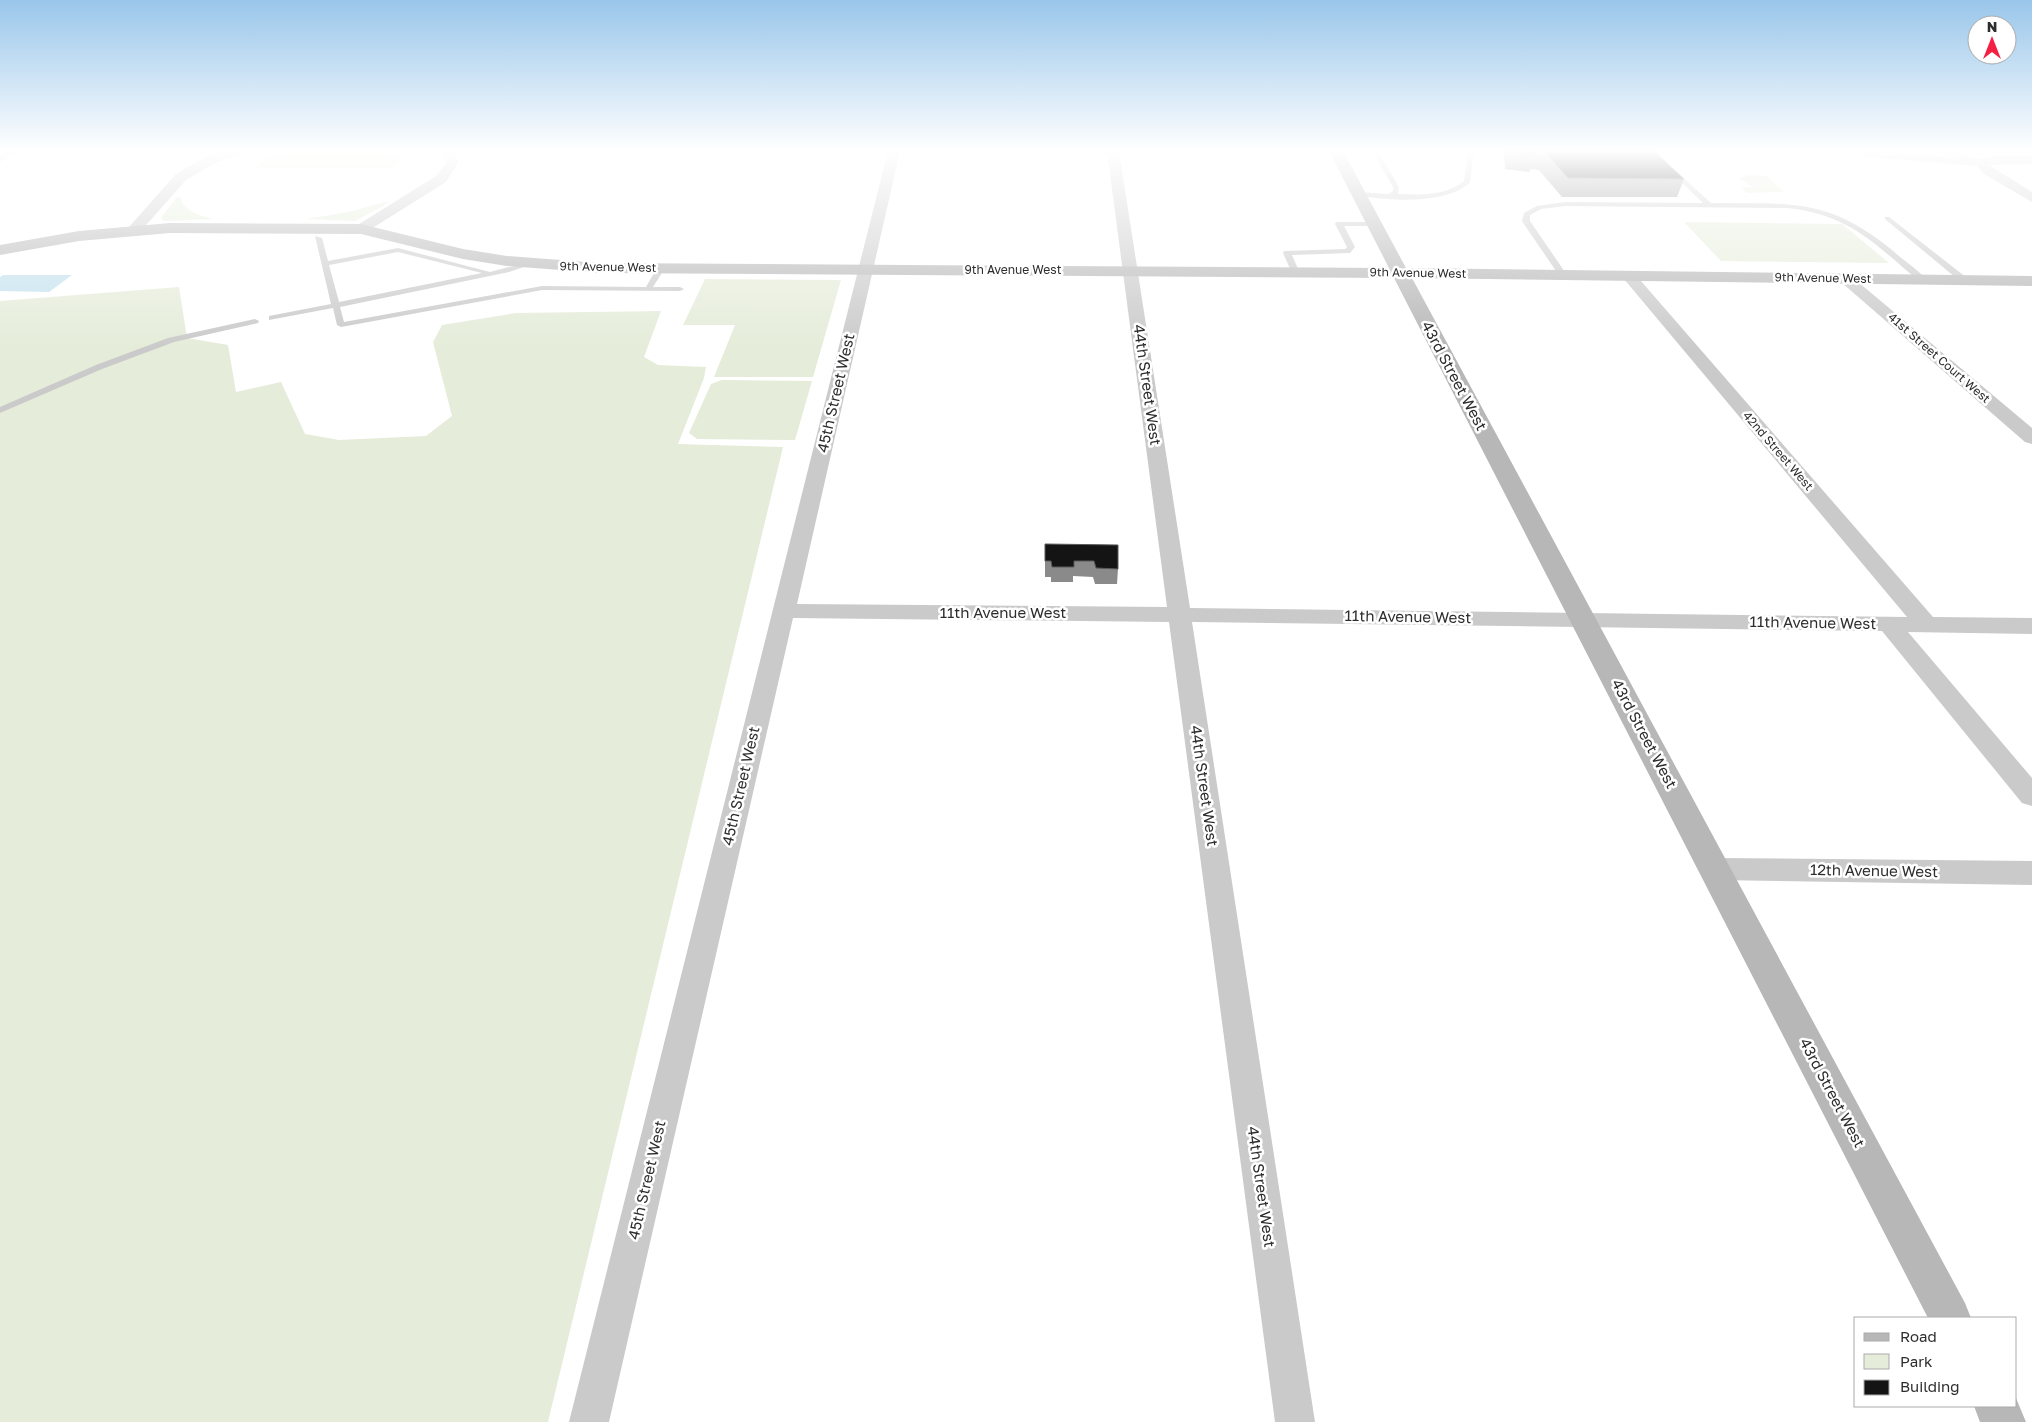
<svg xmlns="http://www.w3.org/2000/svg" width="2032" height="1422" viewBox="0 0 2032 1422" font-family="'Golos Text',sans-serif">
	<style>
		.green { fill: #e5ecd9 }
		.water { fill: #c3e1ee }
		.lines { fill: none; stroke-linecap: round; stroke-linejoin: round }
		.lane { fill: #cacaca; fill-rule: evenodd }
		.street { fill: #cacaca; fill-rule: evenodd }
		.secondary { fill: #b7b7b7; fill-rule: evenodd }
		.wall { fill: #8a8a8a }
		.building { fill: #141414; stroke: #5a5a5a }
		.labels { text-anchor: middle; stroke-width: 5; stroke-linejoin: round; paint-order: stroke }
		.far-street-label { font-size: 12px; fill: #2d2d2d; stroke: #fff }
		.street-label { font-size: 15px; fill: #2d2d2d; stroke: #fff }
	</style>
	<rect width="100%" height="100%" fill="#fff"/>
	<g class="green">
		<path d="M 274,153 L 406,153 L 390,168 L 255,168 Z"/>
		<path d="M 1749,175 L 1766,176 L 1784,192 L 1747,193 L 1742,188 L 1753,187 L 1738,178 Z"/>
		<path d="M 177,197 L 181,198 C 184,212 201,216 214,219 L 164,221 L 161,218 Z"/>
		<path d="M 385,202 L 390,202 L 355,221 L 306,219 L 349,212 Z"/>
		<path d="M 1684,222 L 1842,224 L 1889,263 L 1721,261 Z"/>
		<path d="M 705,279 L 841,280 L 813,377 L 714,377 L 735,325 L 683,325 Z"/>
		<path d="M 179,287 L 187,338 L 228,345 L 236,392 L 281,382 L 305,434 L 339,440 L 426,436 L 452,416 L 433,342 L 442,325 L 516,313 L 661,311 L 644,357 L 658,365 L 706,367 L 704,378 L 678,444 L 783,447 L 548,1422 L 0,1422 L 0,301 Z"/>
		<path d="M 722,380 L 812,381 L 795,440 L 697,439 L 689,433 L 711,384 Z"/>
	</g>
	<path class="water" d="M 3,275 L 72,275 L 49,292 L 0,291 L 0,277 Z"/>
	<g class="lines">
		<g class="lane">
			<path d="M 1372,151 L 1378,151 L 1399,187 L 1398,194 C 1420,195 1446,196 1464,181 L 1468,151 L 1474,151 L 1470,182 C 1449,205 1385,201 1356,195 L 1355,194 L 1358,192 L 1389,194 L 1393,191 L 1393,187 Z"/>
			<path d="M 1930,151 L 1942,151 L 1991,161 L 1988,163 Z"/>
			<path d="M 1675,174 L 1679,174 L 1711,203 C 1790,204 1827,197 1892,250 C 1903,260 1917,269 1927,280 L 1920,282 C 1875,244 1850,215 1788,208 L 1565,206 L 1541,209 L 1530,215 L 1530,221 L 1567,275 L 1563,277 L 1560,277 L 1522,221 L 1524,213 L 1537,206 L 1565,202 L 1703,203 L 1675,176 Z"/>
			<path d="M 1885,217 L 1889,217 L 1967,278 L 1967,282 L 1961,282 L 1885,219 Z"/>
			<path d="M 1336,222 L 1374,222 L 1378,224 L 1374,226 L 1344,226 L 1355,247 L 1350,253 L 1292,255 L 1299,271 L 1292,273 L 1283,253 L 1284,251 L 1345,249 L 1347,247 L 1335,224 Z"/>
			<path d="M 315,236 L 322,238 L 328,261 L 398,248 L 490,272 L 529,262 L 533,264 L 509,272 L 340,307 L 344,322 L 542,286 L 646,287 L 658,266 L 661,266 L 665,268 L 653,287 L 680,287 L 684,289 L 680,291 L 542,290 L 341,327 L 337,325 L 333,308 L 269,320 L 269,316 L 331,304 ZM 398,252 L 482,273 L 339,302 L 329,265 Z"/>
			<path d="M 255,319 L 259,321 L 258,323 L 174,342 L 102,369 L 0,413 L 0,407 L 96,365 L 168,338 Z"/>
		</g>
		<g class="street">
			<path d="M 4,151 L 19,151 L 0,162 L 0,153 Z"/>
			<path d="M 225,151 L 243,151 L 241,154 L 215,163 L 186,180 L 139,233 L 129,233 L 127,230 L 129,227 L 176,174 L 205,157 Z"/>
			<path d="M 443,151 L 455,151 L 458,163 L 446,182 L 366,232 L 356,232 L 354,229 L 356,226 L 436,176 L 446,163 Z"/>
			<path d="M 888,151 L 900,151 L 797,604 L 1167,607 L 1107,151 L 1119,151 L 1190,608 L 1907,617 L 1624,279 L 1621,276 L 1629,271 L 1634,273 L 1933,617 L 2032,618 L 2032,634 L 1908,632 L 2032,778 L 2032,806 L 2022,803 L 1882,631 L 1192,622 L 1315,1422 L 1275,1422 L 1169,622 L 793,618 L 609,1422 L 569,1422 Z"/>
			<path d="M 1863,151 L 1981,159 L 1990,156 L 2032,156 L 2032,164 L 1989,165 L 2032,192 L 2032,202 L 1984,174 L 1977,166 L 1868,157 L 1864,156 Z"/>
			<path d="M 1846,274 L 1851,276 L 2032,428 L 2032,444 L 2025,442 L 1841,282 L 1838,279 L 1841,276 Z"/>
			<path d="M 1715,858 L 2032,861 L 2032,885 L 1715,880 L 1705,877 L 1701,869 L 1705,861 Z"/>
		</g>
		<g class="secondary">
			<path d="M 1329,151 L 1343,151 L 1406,268 L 2032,276 L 2032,286 L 1412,278 L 1965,1303 L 1971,1318 L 1928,1318 L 1394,278 L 600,273 L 507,266 L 463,259 L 361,234 L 170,233 L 79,241 L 0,255 L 0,245 L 79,231 L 170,223 L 361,224 L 463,249 L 507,256 L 600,263 L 1389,268 Z"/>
			<path d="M 2016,1398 L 2026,1422 L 1980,1422 L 1974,1406 L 2016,1406 Z"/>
		</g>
	</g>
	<g class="wall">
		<path d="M 1504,151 L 1654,151 L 1684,179 L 1677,197 L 1562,197 L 1539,170 L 1531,169 L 1529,172 L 1505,169 Z"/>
		<path d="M 1045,544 L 1118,569 L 1117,584 L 1095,584 L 1093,577 L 1073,576 L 1073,582 L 1051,582 L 1051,577 L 1045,577 Z"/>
	</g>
	<g class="building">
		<path d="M 1510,151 L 1654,151 L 1684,179 L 1568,178 L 1545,152 L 1536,151 L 1535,155 L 1510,152 Z"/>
		<path d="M 1045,544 L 1118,545 L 1118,569 L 1096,568 L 1094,561 L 1074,561 L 1074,567 L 1052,567 L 1051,561 L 1045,561 Z"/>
	</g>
	<linearGradient id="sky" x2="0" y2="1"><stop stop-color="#99c6ea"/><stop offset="0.43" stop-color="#fff"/><stop offset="1" stop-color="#fff" stop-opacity="0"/></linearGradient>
	<rect width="2032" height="350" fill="url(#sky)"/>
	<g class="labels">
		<g class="far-street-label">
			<text transform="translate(608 267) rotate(1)" y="4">9th Avenue West</text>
			<text x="1013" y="274">9th Avenue West</text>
			<text transform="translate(1418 273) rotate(1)" y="4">9th Avenue West</text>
			<text transform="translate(1823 278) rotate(1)" y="4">9th Avenue West</text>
			<text transform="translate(1939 358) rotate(41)" y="4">41st Street Court West</text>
			<text transform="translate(1778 451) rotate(49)" y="4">42nd Street West</text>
		</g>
		<g class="street-label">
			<text transform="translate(1454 376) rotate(62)" y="5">43rd Street West</text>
			<text transform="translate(1147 385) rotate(82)" y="5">44th Street West</text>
			<text transform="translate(836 393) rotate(-77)" y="5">45th Street West</text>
			<text x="1003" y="618">11th Avenue West</text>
			<text transform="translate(1408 617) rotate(1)" y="5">11th Avenue West</text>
			<text transform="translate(1813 623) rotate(1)" y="5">11th Avenue West</text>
			<text transform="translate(1644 734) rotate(62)" y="5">43rd Street West</text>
			<text transform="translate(741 786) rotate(-77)" y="5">45th Street West</text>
			<text transform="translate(1204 786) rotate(82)" y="5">44th Street West</text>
			<text transform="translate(1874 871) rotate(1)" y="5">12th Avenue West</text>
			<text transform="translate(1832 1093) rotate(62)" y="5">43rd Street West</text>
			<text transform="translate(647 1180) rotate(-77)" y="5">45th Street West</text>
			<text transform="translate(1261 1187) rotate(82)" y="5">44th Street West</text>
		</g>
	</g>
	<rect x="1854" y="1317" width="162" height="90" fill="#ffffff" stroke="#ababab"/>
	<rect x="1864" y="1333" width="25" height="8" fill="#b7b7b7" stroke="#ababab"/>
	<text x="1900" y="1342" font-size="15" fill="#2d2d2d">Road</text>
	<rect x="1864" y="1354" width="25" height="15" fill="#e5ecd9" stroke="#ababab"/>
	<text x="1900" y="1367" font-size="15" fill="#2d2d2d">Park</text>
	<rect x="1864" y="1380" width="25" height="15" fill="#141414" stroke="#ababab"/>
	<text x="1900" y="1392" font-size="15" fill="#2d2d2d">Building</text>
	<g transform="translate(1992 40)"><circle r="24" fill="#ffffff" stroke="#ababab"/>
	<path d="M0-4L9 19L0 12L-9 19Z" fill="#f42044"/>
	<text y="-8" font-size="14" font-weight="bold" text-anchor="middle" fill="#2d2d2d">N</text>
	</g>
</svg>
